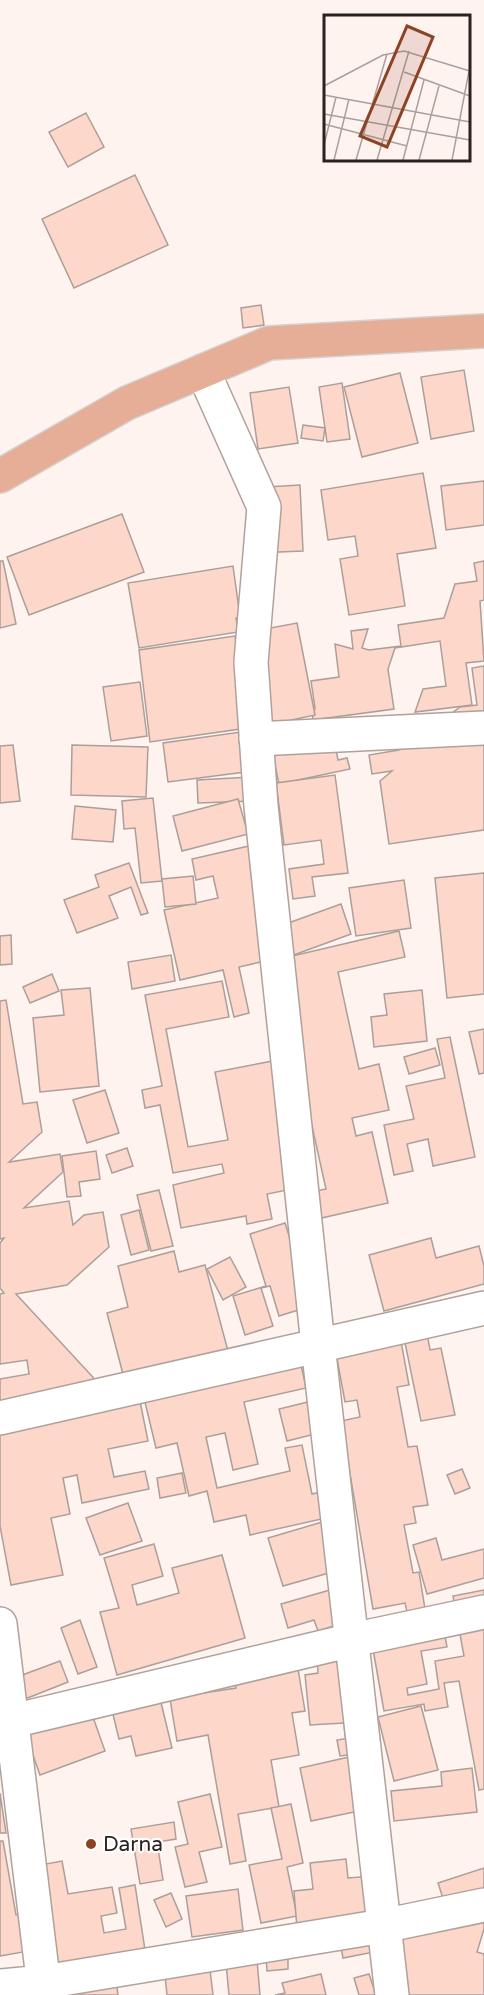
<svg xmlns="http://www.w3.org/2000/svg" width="484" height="1995" viewBox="0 0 484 1995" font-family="'Varela Round',sans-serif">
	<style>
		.building { fill: #fdd7c9; stroke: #ac9f9a; stroke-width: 1.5 }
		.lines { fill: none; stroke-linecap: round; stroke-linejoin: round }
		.minor-casing { stroke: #afa29d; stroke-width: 36 }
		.major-casing { stroke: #d4d3d3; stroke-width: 36 }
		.minor { stroke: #fff; stroke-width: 33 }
		.major { stroke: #e6ad97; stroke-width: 33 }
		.poi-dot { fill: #8c4325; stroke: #fff; stroke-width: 2 }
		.labels { text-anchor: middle; stroke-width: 4.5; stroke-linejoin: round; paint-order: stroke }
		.poi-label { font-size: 21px; fill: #282321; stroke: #fff; text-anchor: start }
		.inset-road { fill: none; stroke: #a9a09d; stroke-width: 1.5 }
		.view { fill: #8c4325; fill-opacity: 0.15; stroke: #8c4325; stroke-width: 3 }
		.inset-edge { fill: none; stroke: #282321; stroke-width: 3 }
	</style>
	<rect width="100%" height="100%" fill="#fff3ef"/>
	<g class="building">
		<path d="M 86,113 L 104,147 L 68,167 L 49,132 Z"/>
		<path d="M 135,175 L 168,245 L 74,288 L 42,219 Z"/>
		<path d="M 261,305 L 264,325 L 243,328 L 241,308 Z"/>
		<path d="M 464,370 L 474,431 L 431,439 L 421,377 Z"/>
		<path d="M 400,373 L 418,443 L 362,457 L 344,387 Z"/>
		<path d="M 342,383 L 350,439 L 327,442 L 319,387 Z"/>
		<path d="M 289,387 L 298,443 L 258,449 L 250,393 Z"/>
		<path d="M 303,425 L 325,428 L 323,441 L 301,438 Z"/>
		<path d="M 423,473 L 436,548 L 397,554 L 405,606 L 349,615 L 340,559 L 358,556 L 355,536 L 328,540 L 321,490 Z"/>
		<path d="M 484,481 L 484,525 L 446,530 L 441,486 Z"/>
		<path d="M 300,485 L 303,551 L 254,553 L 250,488 Z"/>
		<path d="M 122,514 L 144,572 L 29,615 L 7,557 Z"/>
		<path d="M 0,561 L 3,561 L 16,624 L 0,628 Z"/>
		<path d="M 484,561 L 484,600 L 480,601 L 484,661 L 466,663 L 472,705 L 415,712 L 423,689 L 446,686 L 440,641 L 395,648 L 388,669 L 394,709 L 312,720 L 315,708 L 311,681 L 339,677 L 335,644 L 353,649 L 351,631 L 368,629 L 362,648 L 369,650 L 401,646 L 398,625 L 444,618 L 455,584 L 477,581 L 474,563 Z"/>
		<path d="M 233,566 L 240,617 L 236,618 L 238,632 L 139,648 L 128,583 Z"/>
		<path d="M 297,623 L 315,715 L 273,724 L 254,631 Z"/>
		<path d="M 235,636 L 247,728 L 150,742 L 139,650 Z"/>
		<path d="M 484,666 L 484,830 L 389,844 L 380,781 L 392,771 L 372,774 L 369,755 L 399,750 L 418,736 L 422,717 L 452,713 L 460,707 L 477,705 L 472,668 Z"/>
		<path d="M 140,682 L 147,736 L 111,741 L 103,687 Z"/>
		<path d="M 331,723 L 338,760 L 347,758 L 350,769 L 279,784 L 269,736 Z"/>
		<path d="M 248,731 L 253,771 L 168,782 L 163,743 Z"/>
		<path d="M 13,745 L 20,801 L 0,803 L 0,746 Z"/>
		<path d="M 72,745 L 148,747 L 146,797 L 71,795 Z"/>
		<path d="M 335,775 L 348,873 L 312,877 L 315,896 L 293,899 L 289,869 L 324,864 L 321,840 L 284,845 L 276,783 Z"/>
		<path d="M 251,777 L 253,801 L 198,803 L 197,780 Z"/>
		<path d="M 153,798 L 162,881 L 141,883 L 135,828 L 124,829 L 122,801 Z"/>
		<path d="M 238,799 L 248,834 L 182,851 L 173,816 Z"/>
		<path d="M 75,806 L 116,810 L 113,842 L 72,839 Z"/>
		<path d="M 249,846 L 274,959 L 239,967 L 249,1013 L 234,1017 L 223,970 L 180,980 L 164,910 L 218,898 L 213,876 L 196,880 L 192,859 Z"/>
		<path d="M 129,863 L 148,913 L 141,915 L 131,887 L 109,896 L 118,918 L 77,933 L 64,900 L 99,887 L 95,875 Z"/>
		<path d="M 484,873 L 484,994 L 447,998 L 435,878 Z"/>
		<path d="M 193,876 L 196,904 L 165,907 L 162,879 Z"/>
		<path d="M 404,880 L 411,928 L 356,936 L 349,888 Z"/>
		<path d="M 341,904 L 351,934 L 291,956 L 280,926 Z"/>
		<path d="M 399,931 L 405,957 L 338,972 L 359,1069 L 379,1064 L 389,1110 L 352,1118 L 356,1136 L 372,1132 L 388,1203 L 317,1219 L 311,1192 L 326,1189 L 275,960 Z"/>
		<path d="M 11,935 L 12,964 L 0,965 L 0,936 Z"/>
		<path d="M 171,955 L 175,981 L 132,989 L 128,962 Z"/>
		<path d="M 52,974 L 59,991 L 30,1003 L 23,987 Z"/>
		<path d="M 222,981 L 229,1017 L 166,1029 L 188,1147 L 228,1140 L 215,1072 L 273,1061 L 297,1188 L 267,1194 L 272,1219 L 247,1224 L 246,1216 L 181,1228 L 173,1185 L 224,1173 L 222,1164 L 173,1173 L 160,1105 L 145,1108 L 142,1090 L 162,1086 L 145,995 Z"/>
		<path d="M 90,988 L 99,1086 L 40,1092 L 33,1018 L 64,1015 L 61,990 Z"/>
		<path d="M 422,990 L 427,1041 L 374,1047 L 371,1017 L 387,1015 L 384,994 Z"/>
		<path d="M 6,1000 L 23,1104 L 37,1102 L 42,1132 L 9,1162 L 60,1154 L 63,1172 L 24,1208 L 69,1201 L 73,1225 L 84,1215 L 103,1212 L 109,1247 L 67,1285 L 16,1294 L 102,1387 L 0,1411 L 0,1379 L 29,1374 L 27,1360 L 0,1364 L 0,1294 L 4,1293 L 0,1288 L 0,1243 L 4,1238 L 0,1239 L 0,1001 Z"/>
		<path d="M 484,1029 L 484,1073 L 479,1074 L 469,1032 Z"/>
		<path d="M 450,1037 L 475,1157 L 433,1166 L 428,1139 L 407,1144 L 413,1171 L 394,1175 L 384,1125 L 414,1119 L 406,1086 L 445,1078 L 437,1039 Z"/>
		<path d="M 435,1048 L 440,1065 L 409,1074 L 404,1057 Z"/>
		<path d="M 105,1090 L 119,1133 L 87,1143 L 73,1100 Z"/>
		<path d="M 127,1148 L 133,1166 L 112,1173 L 106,1155 Z"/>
		<path d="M 96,1151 L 100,1179 L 79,1182 L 81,1196 L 67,1197 L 62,1156 Z"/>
		<path d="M 159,1190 L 173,1246 L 151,1251 L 137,1195 Z"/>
		<path d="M 139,1210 L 149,1250 L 131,1255 L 121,1215 Z"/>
		<path d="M 285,1223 L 311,1306 L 279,1316 L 270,1286 L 261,1288 L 273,1326 L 245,1335 L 233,1296 L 266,1286 L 250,1234 Z"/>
		<path d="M 431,1238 L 436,1258 L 479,1246 L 484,1266 L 484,1284 L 384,1311 L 369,1255 Z"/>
		<path d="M 174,1251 L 179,1272 L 205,1265 L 228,1351 L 124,1378 L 107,1313 L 128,1307 L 118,1266 Z"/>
		<path d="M 230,1257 L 246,1287 L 223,1300 L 207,1269 Z"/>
		<path d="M 426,1328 L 430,1350 L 441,1348 L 455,1415 L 421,1421 L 403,1333 Z"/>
		<path d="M 400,1336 L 409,1385 L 397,1387 L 408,1447 L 417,1446 L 428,1505 L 413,1507 L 416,1523 L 404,1525 L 413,1573 L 419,1572 L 425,1609 L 407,1612 L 405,1603 L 373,1609 L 341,1421 L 360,1417 L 357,1400 L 345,1402 L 335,1348 Z"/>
		<path d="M 300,1360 L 306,1388 L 244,1402 L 258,1464 L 233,1470 L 225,1433 L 206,1437 L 217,1488 L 290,1471 L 285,1448 L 302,1445 L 312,1494 L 330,1490 L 335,1516 L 250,1535 L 246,1515 L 214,1522 L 207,1491 L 189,1496 L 177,1443 L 156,1448 L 144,1398 Z"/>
		<path d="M 139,1396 L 148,1441 L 108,1449 L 114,1477 L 145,1471 L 149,1489 L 82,1503 L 77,1475 L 63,1478 L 70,1514 L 51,1518 L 63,1575 L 11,1585 L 0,1526 L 0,1424 Z"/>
		<path d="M 312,1401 L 319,1433 L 287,1441 L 279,1409 Z"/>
		<path d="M 462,1469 L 470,1488 L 455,1494 L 447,1475 Z"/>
		<path d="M 182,1473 L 186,1493 L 160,1498 L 157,1478 Z"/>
		<path d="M 128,1503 L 142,1541 L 100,1555 L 86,1518 Z"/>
		<path d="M 329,1520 L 343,1569 L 283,1586 L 268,1538 Z"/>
		<path d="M 436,1538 L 442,1560 L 484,1549 L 484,1578 L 427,1594 L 413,1545 Z"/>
		<path d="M 154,1544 L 163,1576 L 132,1585 L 137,1605 L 179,1593 L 172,1568 L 222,1555 L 245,1638 L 117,1675 L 100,1612 L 119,1608 L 104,1558 Z"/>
		<path d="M 330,1590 L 340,1624 L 318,1631 L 314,1620 L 288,1628 L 281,1604 Z"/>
		<path d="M 484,1590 L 484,1789 L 479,1790 L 459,1681 L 444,1683 L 448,1707 L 425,1711 L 424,1704 L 384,1711 L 369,1627 L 441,1614 L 447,1647 L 421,1651 L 427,1684 L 407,1688 L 408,1695 L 439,1689 L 435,1661 L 464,1656 L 453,1596 Z"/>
		<path d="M 80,1620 L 97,1667 L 78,1674 L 61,1628 Z"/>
		<path d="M 352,1650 L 359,1735 L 345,1736 L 344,1723 L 310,1725 L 305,1675 L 318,1673 L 317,1653 Z"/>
		<path d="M 295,1651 L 305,1711 L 292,1713 L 299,1755 L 271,1760 L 279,1807 L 238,1814 L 246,1861 L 230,1864 L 208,1735 L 177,1741 L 167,1681 L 201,1676 L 204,1693 L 236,1688 L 232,1662 Z"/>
		<path d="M 60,1661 L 68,1682 L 25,1699 L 17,1677 Z"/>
		<path d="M 157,1686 L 172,1748 L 136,1756 L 131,1736 L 119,1739 L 109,1698 Z"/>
		<path d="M 88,1703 L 105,1751 L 40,1775 L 23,1727 Z"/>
		<path d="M 421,1706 L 438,1770 L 394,1781 L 378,1717 Z"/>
		<path d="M 360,1736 L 363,1753 L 340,1756 L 337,1740 Z"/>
		<path d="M 367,1753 L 378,1807 L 311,1821 L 300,1768 Z"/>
		<path d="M 472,1768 L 477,1812 L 394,1821 L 391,1791 L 442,1786 L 441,1772 Z"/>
		<path d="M 0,1793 L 6,1833 L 0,1833 Z"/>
		<path d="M 210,1794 L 222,1847 L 199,1852 L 207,1882 L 185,1887 L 175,1847 L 188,1844 L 178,1802 Z"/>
		<path d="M 291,1804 L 303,1863 L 287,1867 L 297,1916 L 261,1923 L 249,1865 L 282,1859 L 271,1808 Z"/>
		<path d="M 174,1822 L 176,1839 L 157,1842 L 163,1880 L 140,1884 L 131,1829 Z"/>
		<path d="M 0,1841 L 3,1841 L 16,1915 L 22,1914 L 29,1951 L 0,1956 Z"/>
		<path d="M 346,1859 L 348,1878 L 373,1876 L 377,1920 L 297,1928 L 294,1891 L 313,1889 L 310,1863 Z"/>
		<path d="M 62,1861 L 68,1894 L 112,1887 L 117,1913 L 101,1916 L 104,1933 L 126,1929 L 119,1888 L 135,1885 L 145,1950 L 57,1965 L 40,1865 Z"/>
		<path d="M 484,1868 L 484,1913 L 451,1923 L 438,1883 Z"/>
		<path d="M 238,1889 L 243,1930 L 192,1937 L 186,1896 Z"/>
		<path d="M 171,1893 L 182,1919 L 166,1927 L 154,1900 Z"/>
		<path d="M 484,1917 L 484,1929 L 477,1952 L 484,1954 L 484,1995 L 409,1995 L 398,1938 Z"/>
		<path d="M 374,1924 L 379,1951 L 343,1958 L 338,1931 Z"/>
		<path d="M 288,1954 L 288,1969 L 267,1971 L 266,1956 Z"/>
		<path d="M 257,1960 L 260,1995 L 229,1995 L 226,1963 Z"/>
		<path d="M 209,1961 L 213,1995 L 167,1995 L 164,1965 Z"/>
		<path d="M 115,1973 L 118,1995 L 55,1995 Z"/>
		<path d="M 321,1974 L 326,1995 L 275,1995 L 285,1993 L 282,1983 Z"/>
		<path d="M 369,1974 L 376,1995 L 359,1995 L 354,1978 Z"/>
	</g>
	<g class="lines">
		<g class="minor-casing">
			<g id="minor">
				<path d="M 203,371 L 264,507 L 251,662 L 261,806 L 318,1345 L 392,1995"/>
				<path d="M 256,739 L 484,728"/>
				<path d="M 0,1418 L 484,1308"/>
				<path d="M 0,1624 L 45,1995"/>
				<path d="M 0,1724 L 352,1640 L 484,1612"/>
				<path d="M 0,1986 L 44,1982 L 383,1926 L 484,1905"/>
			</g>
		</g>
		<g class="major-casing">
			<path id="major" d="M 0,476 L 127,403 L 269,343 L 484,331"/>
		</g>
		<use href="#minor" class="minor"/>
		<use href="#major" class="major"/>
	</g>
	<circle class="poi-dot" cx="91" cy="1844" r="6"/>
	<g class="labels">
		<g class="poi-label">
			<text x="103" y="1851">Darna</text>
		</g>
	</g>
	<g transform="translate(324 15)">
		<rect width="146" height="146" fill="#fff3ef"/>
		<path class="inset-road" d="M 80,57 L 146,81M 0,71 L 59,40 L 80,36 L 146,56M 0,80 L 146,107M 0,99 L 146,125M 0,109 L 83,131M 0,130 L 12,82M 10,145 L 25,84M 32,145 L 63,39M 53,145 L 85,36M 79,145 L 100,65M 95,145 L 115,71M 128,145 L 145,56"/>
		<path class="view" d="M 83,11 L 109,22 L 63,132 L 36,121 Z"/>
		<rect width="146" height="146" class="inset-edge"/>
	</g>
</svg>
